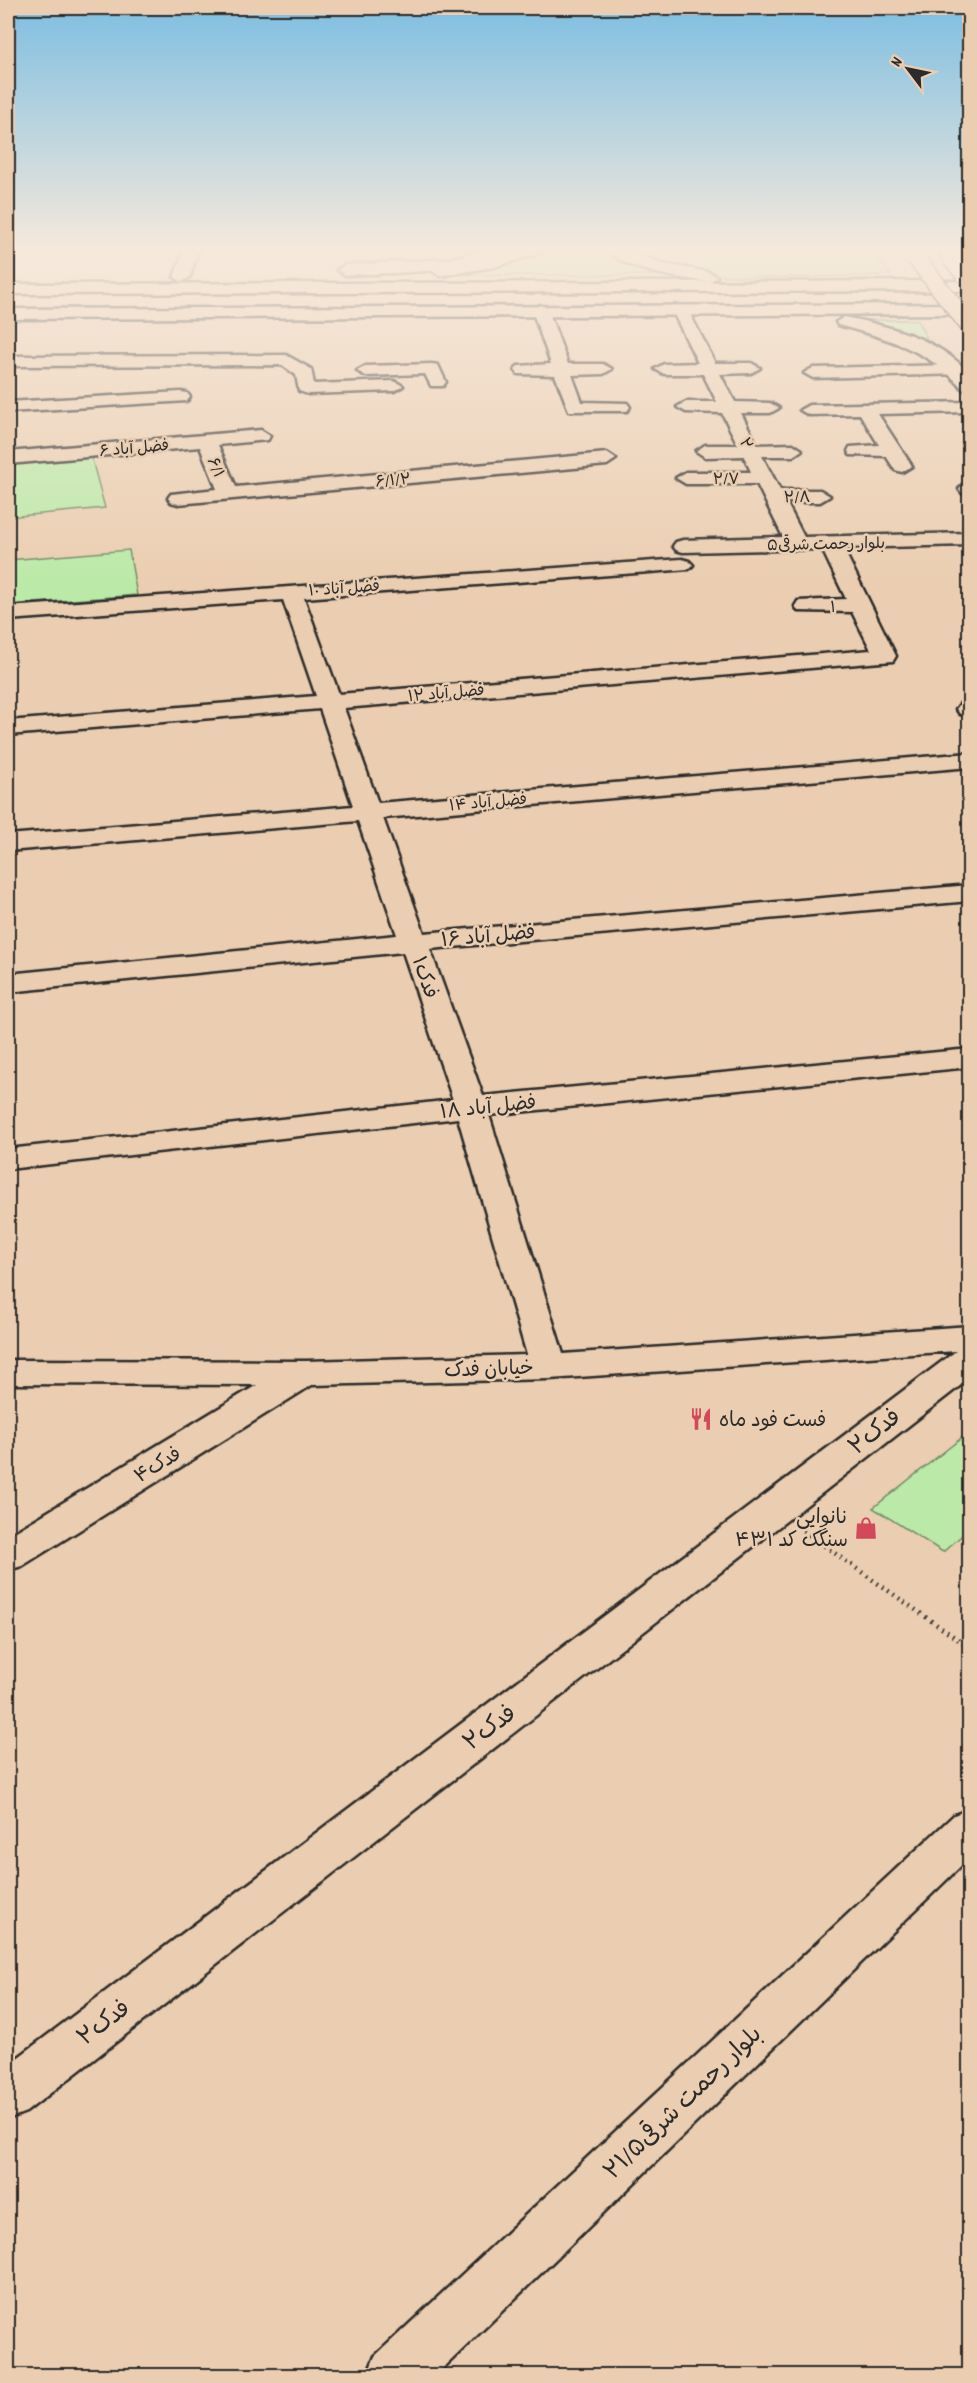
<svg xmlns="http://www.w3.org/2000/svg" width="977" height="2383" viewBox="0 0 977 2383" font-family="Dekko,'Playpen Sans Arabic',sans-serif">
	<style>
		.green { fill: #bbeaa8; stroke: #738a6a; stroke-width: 1.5 }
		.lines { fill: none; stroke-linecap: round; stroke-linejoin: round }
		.minor-casing { stroke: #2b2b2b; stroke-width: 5 }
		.major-casing { stroke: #2b2b2b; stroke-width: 5 }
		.highway-casing { stroke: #2b2b2b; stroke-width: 5 }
		.path { stroke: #2b2b2b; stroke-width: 4.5; stroke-dasharray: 1.5 5; stroke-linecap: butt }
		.minor { fill: #ebceb1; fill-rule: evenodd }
		.major { fill: #ebceb1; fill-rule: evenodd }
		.highway { fill: #ebceb1; fill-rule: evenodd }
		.highway-bridge-casing { stroke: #2b2b2b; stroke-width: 20; stroke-linecap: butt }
		.highway-bridge { stroke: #ebceb1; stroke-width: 17 }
		.labels { text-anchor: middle; stroke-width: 5; stroke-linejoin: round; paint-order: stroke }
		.far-street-label { font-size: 16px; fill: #2b2b2b; stroke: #ebceb1 }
		.street-label { font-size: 20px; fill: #2b2b2b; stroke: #ebceb1 }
		.poi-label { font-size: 20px; fill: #2b2b2b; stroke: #ebceb1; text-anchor: start }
		.near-street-label { font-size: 24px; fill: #2b2b2b; stroke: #ebceb1 }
	</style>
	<rect width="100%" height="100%" fill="#ebceb1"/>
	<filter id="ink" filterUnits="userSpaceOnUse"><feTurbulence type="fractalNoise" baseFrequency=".0167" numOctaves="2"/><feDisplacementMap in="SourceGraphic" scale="12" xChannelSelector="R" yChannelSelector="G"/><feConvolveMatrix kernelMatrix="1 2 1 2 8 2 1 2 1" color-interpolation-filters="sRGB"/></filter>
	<g filter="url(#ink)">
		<g class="green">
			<path d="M 551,248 L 602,248 L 626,263 L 670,275 L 464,275 L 511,264 Z"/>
			<path d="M 624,248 L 872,248 L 890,275 C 820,276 681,289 624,248 Z"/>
			<path d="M 846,320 L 917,320 L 932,348 L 896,330 Z"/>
			<path d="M 91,456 L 105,508 L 8,517 L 8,463 Z"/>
			<path d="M 129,550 L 137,595 L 8,605 L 8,560 Z"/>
			<path d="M 969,1432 L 969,1529 L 943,1552 L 873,1508 Z"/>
		</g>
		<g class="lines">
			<g class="minor-casing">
				<g id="minor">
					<path d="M 8,248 L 17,248 L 8,254 Z"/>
					<path d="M 185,248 L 199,248 L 190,277 L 182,282 L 174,277 Z"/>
					<path d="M 495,248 L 515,248 C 494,273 380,273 345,275 L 337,270 L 345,265 L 448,259 Z"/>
					<path d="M 540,305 L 548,310 L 568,364 L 603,364 L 612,369 L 603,374 L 572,375 L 582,402 L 627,403 L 630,407 L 627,411 L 569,411 L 555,375 L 518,374 L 515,370 L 518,366 L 551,364 L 532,310 Z"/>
					<path d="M 680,305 L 688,310 L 715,363 L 751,363 L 760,368 L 751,373 L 720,374 L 735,402 L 770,403 L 779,408 L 770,413 L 741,413 L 757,445 L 793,444 L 802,450 L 793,456 L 762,456 L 780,490 L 820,490 L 830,496 L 820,502 L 786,502 L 804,537 L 970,533 L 970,545 L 843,548 L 896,656 L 893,661 L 344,708 L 378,803 L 970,753 L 970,767 L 383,818 L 424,933 L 970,885 L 970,901 L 430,949 L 483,1096 L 970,1049 L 970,1067 L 489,1115 L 563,1354 L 970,1326 L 970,1378 L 26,2112 L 8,2119 L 8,2065 L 956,1351 L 549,1379 L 312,1385 L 22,1566 L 8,1570 L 8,1536 L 257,1385 L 8,1384 L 8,1360 L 306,1361 L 527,1355 L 458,1118 L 8,1169 L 8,1149 L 453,1100 L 403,952 L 8,992 L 8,974 L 397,935 L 358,821 L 8,851 L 8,835 L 353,806 L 320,709 L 8,735 L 8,721 L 316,696 L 283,600 L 8,620 L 8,607 L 682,559 L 689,561 L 693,565 L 689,569 L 304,598 L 339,694 L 871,650 L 852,612 L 798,611 L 795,606 L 798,601 L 846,599 L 822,549 L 683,552 L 676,550 L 673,546 L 676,542 L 683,540 L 783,537 L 757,484 L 686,484 L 676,478 L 686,472 L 751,472 L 744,456 L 705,457 L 696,451 L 705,445 L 738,445 L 722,413 L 686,412 L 677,407 L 686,402 L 717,402 L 703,374 L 664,374 L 655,369 L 664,364 L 698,363 L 672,310 Z"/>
					<path d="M 286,355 L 311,369 L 314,384 L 394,381 L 403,386 L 394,391 L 308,394 L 299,391 L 296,375 L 282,365 L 8,366 L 8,356 Z"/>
					<path d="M 432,364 L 438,365 L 446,382 L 443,386 L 431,386 L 425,374 L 366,376 L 357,371 L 366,366 Z"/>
					<path d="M 958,365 L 964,366 L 967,370 L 964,374 L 813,378 L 804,373 L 813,368 Z"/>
					<path d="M 181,392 L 187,393 L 190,397 L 187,401 L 8,412 L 8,402 Z"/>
					<path d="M 970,402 L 970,412 L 878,414 L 912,466 L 902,472 L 895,470 L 886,456 L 850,455 L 848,451 L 850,447 L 879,445 L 860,414 L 809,415 L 800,410 L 809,405 Z"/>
					<path d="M 261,430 L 270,436 L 268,440 L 218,445 L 236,487 L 607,453 L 616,459 L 607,465 L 178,504 L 171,502 L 168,498 L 171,494 L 217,489 L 200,447 L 8,464 L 8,452 Z"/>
					<path d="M 969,483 L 970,495 L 962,493 L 959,489 L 962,485 Z"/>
					<path d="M 968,702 L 970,716 L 960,714 L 956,709 L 960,704 Z"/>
					<path d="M 970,1809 L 970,1857 L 435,2376 L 367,2376 L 375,2356 L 954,1815 Z"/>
				</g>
			</g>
			<g class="major-casing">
				<g id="major">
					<path d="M 527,248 L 550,248 L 548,251 L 494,267 L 440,276 L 432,271 C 436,267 513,252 527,248 Z"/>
					<path d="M 970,281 L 970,291 L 8,294 L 8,284 Z"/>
					<path d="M 970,304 L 970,314 L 8,319 L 8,309 Z"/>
					<path d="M 844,317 C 889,326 938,338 970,374 L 970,391 L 964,390 C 930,350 887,338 838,325 L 836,322 Z"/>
				</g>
			</g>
			<g class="highway-casing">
				<g id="highway">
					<path d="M 606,248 L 623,248 L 663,264 L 709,272 L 717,277 L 709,282 C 682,278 622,271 606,248 Z"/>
					<path d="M 935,248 L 950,248 L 959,258 L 956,261 L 946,261 Z"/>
				</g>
			</g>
			<path class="path" d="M 803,1531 L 970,1648"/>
			<use href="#minor" class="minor"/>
			<use href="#major" class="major"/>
			<use href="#highway" class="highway"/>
			<g class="highway-bridge-casing">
				<g id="highway-bridge">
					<path d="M 916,258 L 970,327"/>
					<path d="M 951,258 L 970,281"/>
				</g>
			</g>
			<use href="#highway-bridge" class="highway-bridge"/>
		</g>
	</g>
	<linearGradient id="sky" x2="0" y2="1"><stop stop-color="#7dbee1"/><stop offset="0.43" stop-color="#f6e9dc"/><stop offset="1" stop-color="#f6e9dc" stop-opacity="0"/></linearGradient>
	<rect width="977" height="581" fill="url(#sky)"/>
	<defs>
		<g id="restaurant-bare" transform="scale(1.8)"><path d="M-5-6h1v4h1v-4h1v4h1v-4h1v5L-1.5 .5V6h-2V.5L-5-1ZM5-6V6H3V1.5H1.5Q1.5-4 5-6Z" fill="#d1495b" stroke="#ebceb1" stroke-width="2.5" paint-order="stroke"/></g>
		<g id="shop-bare" transform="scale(1.8)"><path d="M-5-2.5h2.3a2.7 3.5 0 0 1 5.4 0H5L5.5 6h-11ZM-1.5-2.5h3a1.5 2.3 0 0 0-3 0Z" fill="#d1495b" stroke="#ebceb1" stroke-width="2.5" paint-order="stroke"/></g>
	</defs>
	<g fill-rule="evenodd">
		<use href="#restaurant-bare" x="701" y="1419"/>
		<use href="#shop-bare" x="866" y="1528"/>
	</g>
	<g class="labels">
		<g class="far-street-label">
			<text transform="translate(747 443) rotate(63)" y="6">۲</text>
			<text transform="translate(134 447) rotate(-5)" y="6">فضل آباد ۶</text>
			<text transform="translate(217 467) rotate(67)" y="6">۶/۱</text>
			<text x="726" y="484">۲/۷</text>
			<text transform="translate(393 479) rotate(-5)" y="6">۶/۱/۲</text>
			<text transform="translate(797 496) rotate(-1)" y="6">۲/۸</text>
			<text transform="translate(826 543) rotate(-1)" y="6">۵بلوار رحمت شرقی</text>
			<text transform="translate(344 587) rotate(-4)" y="6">فضل آباد ۱۰</text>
			<text transform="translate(833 606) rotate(-1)" y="6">۱</text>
			<text transform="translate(446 692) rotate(-5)" y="6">فضل آباد ۱۲</text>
			<text transform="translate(488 801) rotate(-5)" y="6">فضل آباد ۱۴</text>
		</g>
		<g class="street-label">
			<text transform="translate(488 935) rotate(-5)" y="7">فضل آباد ۱۶</text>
			<text transform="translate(426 977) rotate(71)" y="7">فدک۱</text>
			<text transform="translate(488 1106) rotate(-6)" y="7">فضل آباد ۱۸</text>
			<text transform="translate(489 1368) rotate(-2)" y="7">خیابان فدک</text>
			<text transform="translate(157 1464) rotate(-31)" y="7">فدک۴</text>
		</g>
		<g class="poi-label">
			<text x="719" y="1426">فست فود ماه</text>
			<text x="848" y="1523" text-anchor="end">نانوایی<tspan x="848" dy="23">سنگک کد ۴۳۱</tspan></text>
		</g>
		<g class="near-street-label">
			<text transform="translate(874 1431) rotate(-38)" y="8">فدک۲</text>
			<text transform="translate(489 1727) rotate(-37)" y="8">فدک۲</text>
			<text transform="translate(103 2022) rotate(-37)" y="8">فدک۲</text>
			<text transform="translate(682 2102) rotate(-44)" y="8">بلوار رحمت شرقی۲۱/۵</text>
		</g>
	</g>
	<rect width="977" height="2383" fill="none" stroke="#ebceb1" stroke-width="30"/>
	<rect x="15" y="15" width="947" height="2353" fill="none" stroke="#2b2b2b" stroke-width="2" filter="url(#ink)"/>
	<g transform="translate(908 69) rotate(302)" stroke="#ebceb1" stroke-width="4.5" paint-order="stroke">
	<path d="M0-4.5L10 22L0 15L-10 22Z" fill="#2b2b2b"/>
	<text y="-9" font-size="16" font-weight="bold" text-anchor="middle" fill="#2b2b2b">N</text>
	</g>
</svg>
